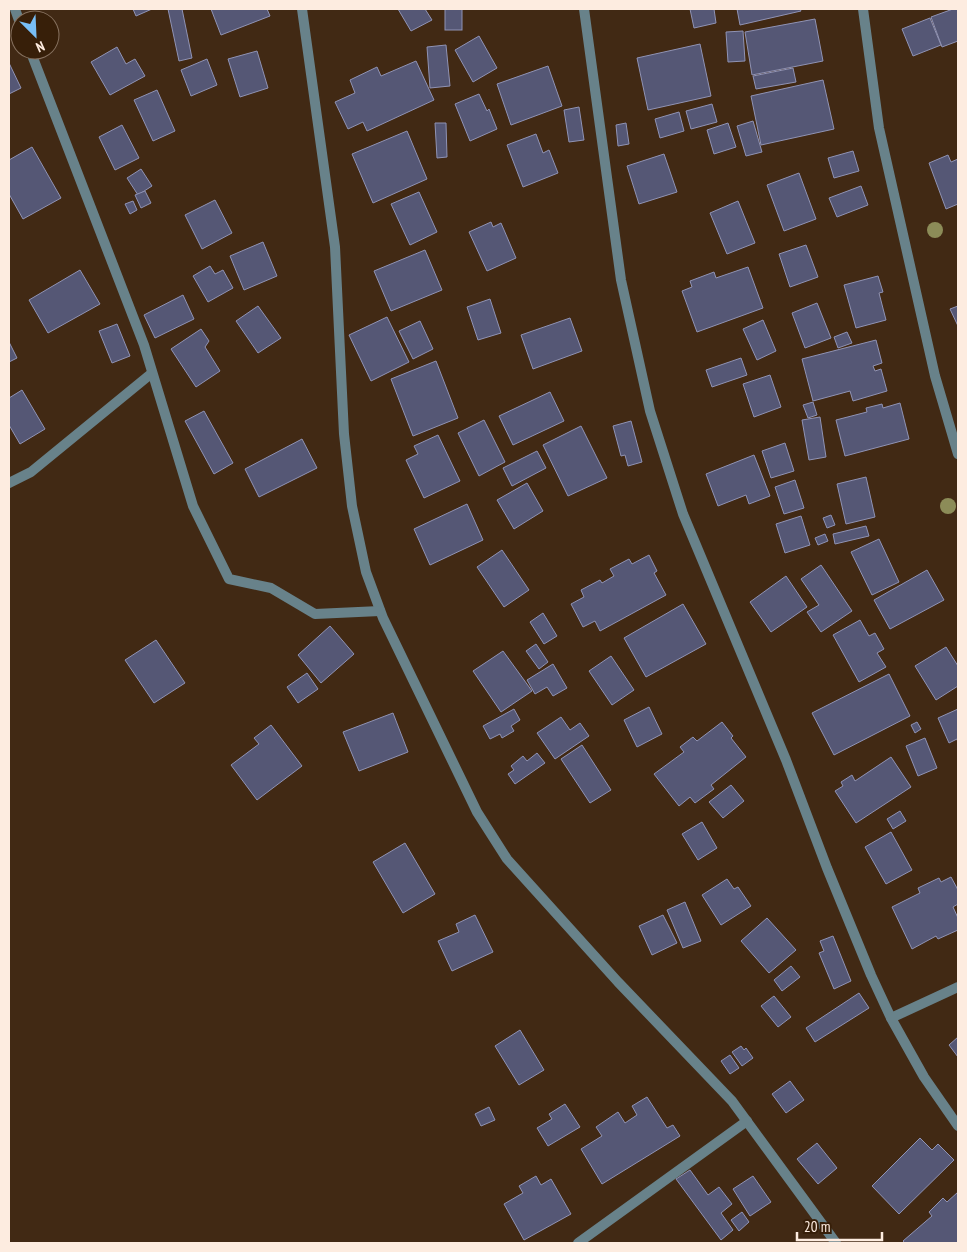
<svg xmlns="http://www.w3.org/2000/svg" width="967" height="1252" viewBox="0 0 967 1252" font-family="'PT Sans Narrow',sans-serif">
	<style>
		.building { fill: #555775; stroke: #9093b4 }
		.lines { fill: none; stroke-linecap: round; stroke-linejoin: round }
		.street { stroke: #68828a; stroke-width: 10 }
		.tree { fill: #8c8c58 }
	</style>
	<rect width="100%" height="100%" fill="#412914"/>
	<g class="building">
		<path d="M 133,9 L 152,9 L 136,16 Z"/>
		<path d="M 168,9 L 182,9 L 192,58 L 179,61 Z"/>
		<path d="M 211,9 L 267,9 L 270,16 L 221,35 Z"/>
		<path d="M 398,9 L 425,9 L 432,20 L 411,31 Z"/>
		<rect x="445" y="9" width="17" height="21"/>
		<path d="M 690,9 L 714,9 L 716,23 L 694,28 Z"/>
		<path d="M 737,9 L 800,9 L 801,11 L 740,25 Z"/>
		<path d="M 953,9 L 958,9 L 958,41 L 942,47 L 931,17 Z"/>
		<path d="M 930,18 L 941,45 L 913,56 L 902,29 Z"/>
		<path d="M 815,19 L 823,61 L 752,75 L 745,32 Z"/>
		<path d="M 743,31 L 745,61 L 728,62 L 726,32 Z"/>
		<path d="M 479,36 L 497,68 L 473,82 L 455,50 Z"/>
		<path d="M 700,44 L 711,96 L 648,110 L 637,58 Z"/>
		<path d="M 446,45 L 450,86 L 430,88 L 427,47 Z"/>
		<path d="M 117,47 L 126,64 L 135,59 L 145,76 L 110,95 L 91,62 Z"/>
		<path d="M 257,51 L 268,88 L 240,97 L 228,59 Z"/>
		<path d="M 207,59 L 217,85 L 191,96 L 181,70 Z"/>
		<path d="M 416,61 L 434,100 L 367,131 L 363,122 L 348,129 L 335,102 L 355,93 L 350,80 L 377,67 L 381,76 Z"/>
		<path d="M 9,63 L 21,88 L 9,94 Z"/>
		<path d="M 548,66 L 562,106 L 511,125 L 497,84 Z"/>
		<path d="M 793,68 L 796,82 L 756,89 L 753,76 Z"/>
		<path d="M 823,80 L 834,129 L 761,145 L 751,96 Z"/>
		<path d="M 157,90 L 175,131 L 153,141 L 134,100 Z"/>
		<path d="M 479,94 L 487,111 L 489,109 L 497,129 L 470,141 L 455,104 Z"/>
		<path d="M 712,104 L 717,122 L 691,129 L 686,111 Z"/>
		<path d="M 579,107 L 584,140 L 569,142 L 564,110 Z"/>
		<path d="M 679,112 L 684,131 L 660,138 L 655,119 Z"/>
		<path d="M 753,121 L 762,152 L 746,156 L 737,126 Z"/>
		<path d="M 435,123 L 446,123 L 447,157 L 437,158 Z"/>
		<path d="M 626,123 L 629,144 L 618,146 L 616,125 Z"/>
		<path d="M 728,123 L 736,147 L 714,154 L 707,130 Z"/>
		<path d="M 122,125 L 139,158 L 115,170 L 99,137 Z"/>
		<path d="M 407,131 L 427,179 L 373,203 L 352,154 Z"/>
		<path d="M 536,134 L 543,153 L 549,150 L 558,173 L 523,187 L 507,145 Z"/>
		<path d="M 32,147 L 61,198 L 23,219 L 9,194 L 9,160 Z"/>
		<path d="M 853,151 L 859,171 L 834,178 L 828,158 Z"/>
		<path d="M 664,154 L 677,192 L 639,204 L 627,166 Z"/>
		<path d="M 948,155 L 951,162 L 958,159 L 958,204 L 946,209 L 929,163 Z"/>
		<path d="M 141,169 L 152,186 L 138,195 L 127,178 Z"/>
		<path d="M 799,173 L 816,219 L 784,231 L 767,185 Z"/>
		<path d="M 861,186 L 868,205 L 837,217 L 829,198 Z"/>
		<path d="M 145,191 L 151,203 L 141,208 L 135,195 Z"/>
		<path d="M 419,192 L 437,232 L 410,245 L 391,204 Z"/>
		<path d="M 215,200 L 232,233 L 202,249 L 185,215 Z"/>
		<path d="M 133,201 L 137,210 L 130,214 L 125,204 Z"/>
		<path d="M 738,201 L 755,243 L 727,254 L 710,213 Z"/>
		<path d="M 491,222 L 493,227 L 501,223 L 516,258 L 487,271 L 469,232 Z"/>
		<path d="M 263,242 L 277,276 L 244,290 L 230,256 Z"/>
		<path d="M 806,245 L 818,277 L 790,287 L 779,254 Z"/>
		<path d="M 425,250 L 442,290 L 391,311 L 374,271 Z"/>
		<path d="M 210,266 L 215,274 L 223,270 L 233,288 L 208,302 L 193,276 Z"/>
		<path d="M 748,267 L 763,308 L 697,332 L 682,291 L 692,287 L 690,281 L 714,272 L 716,278 Z"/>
		<path d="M 80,270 L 100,304 L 48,333 L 29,300 Z"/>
		<path d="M 878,276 L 883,292 L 879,293 L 886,320 L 856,328 L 844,285 Z"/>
		<path d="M 183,295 L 194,319 L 155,338 L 144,315 Z"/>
		<path d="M 490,299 L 501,333 L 478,340 L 467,307 Z"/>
		<path d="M 817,303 L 831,338 L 805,348 L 792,313 Z"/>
		<path d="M 258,306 L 281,338 L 258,353 L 236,321 Z"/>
		<path d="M 958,306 L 958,326 L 950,309 Z"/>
		<path d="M 387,317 L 409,362 L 371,381 L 349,335 Z"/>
		<path d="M 570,318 L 582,351 L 533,369 L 521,335 Z"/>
		<path d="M 763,320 L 776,351 L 757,360 L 743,329 Z"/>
		<path d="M 420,321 L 433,349 L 413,359 L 399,331 Z"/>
		<path d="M 117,324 L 130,356 L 112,363 L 99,331 Z"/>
		<path d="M 201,329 L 209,341 L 205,347 L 220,371 L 196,387 L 171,349 Z"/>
		<path d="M 847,332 L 852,343 L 838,348 L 834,337 Z"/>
		<path d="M 876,340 L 882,363 L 873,366 L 875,371 L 881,369 L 887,391 L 853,401 L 850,391 L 813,401 L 802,359 Z"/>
		<path d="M 9,342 L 17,358 L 9,362 Z"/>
		<path d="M 741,358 L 747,375 L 712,387 L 706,370 Z"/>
		<path d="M 436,361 L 458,418 L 413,436 L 391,379 Z"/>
		<path d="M 770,375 L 781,407 L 754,417 L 743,384 Z"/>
		<path d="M 22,390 L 45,429 L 20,444 L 9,425 L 9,398 Z"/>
		<path d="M 550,392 L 564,421 L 513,445 L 499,416 Z"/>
		<path d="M 813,402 L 817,415 L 808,418 L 803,405 Z"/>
		<path d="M 900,403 L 909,439 L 845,456 L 836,420 L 867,412 L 866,408 L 882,404 L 883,408 Z"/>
		<path d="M 204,411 L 233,463 L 214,474 L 185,421 Z"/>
		<path d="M 820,417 L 826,457 L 809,460 L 802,420 Z"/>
		<path d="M 484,420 L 505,462 L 479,476 L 458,433 Z"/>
		<path d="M 631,421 L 642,462 L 628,466 L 625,455 L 621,456 L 613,426 Z"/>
		<path d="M 581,426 L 607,478 L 568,496 L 543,445 Z"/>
		<path d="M 438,435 L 460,481 L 424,498 L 406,460 L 418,454 L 414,446 Z"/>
		<path d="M 302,439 L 317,468 L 259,497 L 245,469 Z"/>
		<path d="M 785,443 L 794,471 L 771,478 L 762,451 Z"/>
		<path d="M 537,451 L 546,468 L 512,486 L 503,468 Z"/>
		<path d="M 754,455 L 770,496 L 749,504 L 746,495 L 718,506 L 706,474 Z"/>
		<path d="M 866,477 L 875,517 L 846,524 L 837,484 Z"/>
		<path d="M 795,480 L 804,508 L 784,514 L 775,487 Z"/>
		<path d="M 527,483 L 543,511 L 514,529 L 497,500 Z"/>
		<path d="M 467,504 L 483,540 L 430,565 L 414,529 Z"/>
		<path d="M 831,515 L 835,525 L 827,528 L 823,518 Z"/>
		<path d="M 801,516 L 810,545 L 785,553 L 776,524 Z"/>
		<path d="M 866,526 L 869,536 L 835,544 L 833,534 Z"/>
		<path d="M 825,534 L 828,541 L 818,545 L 815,538 Z"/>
		<path d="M 879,539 L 899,582 L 872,595 L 851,552 Z"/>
		<path d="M 502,550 L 529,590 L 504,607 L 477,567 Z"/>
		<path d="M 649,555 L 657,571 L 654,573 L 666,595 L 600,631 L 595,621 L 583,627 L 571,604 L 584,597 L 581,590 L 600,580 L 602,583 L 614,576 L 610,569 L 629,559 L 632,564 Z"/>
		<path d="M 821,565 L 852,611 L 821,632 L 807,612 L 819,605 L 801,579 Z"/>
		<path d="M 927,570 L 944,600 L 890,629 L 874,600 Z"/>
		<path d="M 786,576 L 807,607 L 771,632 L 750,602 Z"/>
		<path d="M 683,604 L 706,644 L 646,677 L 624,638 Z"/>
		<path d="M 543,613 L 557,636 L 544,644 L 530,622 Z"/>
		<path d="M 860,620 L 869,636 L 875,633 L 884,649 L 877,653 L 886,667 L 859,682 L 833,635 Z"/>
		<path d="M 330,626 L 354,654 L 321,683 L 298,655 Z"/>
		<path d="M 156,640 L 185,683 L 154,703 L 125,660 Z"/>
		<path d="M 536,644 L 548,662 L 539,669 L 526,651 Z"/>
		<path d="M 946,647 L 958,666 L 958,686 L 936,700 L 915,666 Z"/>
		<path d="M 503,651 L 532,691 L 501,712 L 473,671 Z"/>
		<path d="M 611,656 L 634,690 L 612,705 L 589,671 Z"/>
		<path d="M 553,664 L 567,688 L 553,696 L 547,687 L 535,694 L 527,680 Z"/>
		<path d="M 307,673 L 318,689 L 298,703 L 287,687 Z"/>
		<path d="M 889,674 L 910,716 L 834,755 L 812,713 Z"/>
		<path d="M 649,707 L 662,734 L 637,747 L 624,720 Z"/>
		<path d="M 514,709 L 520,720 L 511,726 L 514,731 L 502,738 L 500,734 L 490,739 L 483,726 Z"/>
		<path d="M 958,709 L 958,743 L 957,739 L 949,743 L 938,718 Z"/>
		<path d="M 393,713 L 408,752 L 359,771 L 343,732 Z"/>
		<path d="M 561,717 L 570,730 L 580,723 L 589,736 L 555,759 L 537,733 Z"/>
		<path d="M 722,722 L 733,736 L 731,738 L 746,757 L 711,785 L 714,789 L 695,803 L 690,797 L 679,806 L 654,774 L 684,752 L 680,747 L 693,737 L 697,741 Z"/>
		<path d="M 917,722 L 921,729 L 915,733 L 911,725 Z"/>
		<path d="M 271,725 L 302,766 L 257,800 L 231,765 L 259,744 L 254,738 Z"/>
		<path d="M 925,738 L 937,768 L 918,776 L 906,746 Z"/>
		<path d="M 582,745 L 611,790 L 590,803 L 561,759 Z"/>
		<path d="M 537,753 L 545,763 L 515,784 L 508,774 L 514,770 L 511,766 L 523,756 L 527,761 Z"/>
		<path d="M 891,757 L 911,787 L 856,823 L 835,791 L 843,786 L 841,782 L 852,775 L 855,781 Z"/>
		<path d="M 731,785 L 744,801 L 723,818 L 709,802 Z"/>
		<path d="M 900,811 L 906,821 L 893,829 L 887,819 Z"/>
		<path d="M 702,822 L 717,848 L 698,860 L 682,834 Z"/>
		<path d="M 891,832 L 912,870 L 886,884 L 865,847 Z"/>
		<path d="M 405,843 L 435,894 L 403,913 L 373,862 Z"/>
		<path d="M 951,877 L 958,890 L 958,904 L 953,907 L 958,918 L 958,930 L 938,939 L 936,936 L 912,949 L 892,907 L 920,893 L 918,888 L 939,878 L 941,882 Z"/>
		<path d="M 727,879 L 734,889 L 738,887 L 751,906 L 721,925 L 702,895 Z"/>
		<path d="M 685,902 L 701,941 L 683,948 L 667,910 Z"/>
		<path d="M 475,915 L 493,952 L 452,971 L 438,941 L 459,932 L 456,924 Z"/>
		<path d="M 663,915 L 677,943 L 652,955 L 639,926 Z"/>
		<path d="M 767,918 L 796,950 L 769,973 L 741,941 Z"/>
		<path d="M 833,936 L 851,981 L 834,989 L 819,953 L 824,951 L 820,941 Z"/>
		<path d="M 791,966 L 800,977 L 782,991 L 774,980 Z"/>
		<path d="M 859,993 L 869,1008 L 815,1042 L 806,1028 Z"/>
		<path d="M 774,996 L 791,1017 L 778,1027 L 761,1006 Z"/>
		<path d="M 520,1030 L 544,1070 L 519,1085 L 495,1046 Z"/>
		<path d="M 958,1037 L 958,1057 L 949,1045 Z"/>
		<path d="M 741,1046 L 744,1050 L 746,1048 L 753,1058 L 742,1066 L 732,1052 Z"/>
		<path d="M 730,1055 L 739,1068 L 730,1074 L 721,1061 Z"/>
		<path d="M 790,1081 L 804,1100 L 786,1113 L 772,1094 Z"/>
		<path d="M 647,1097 L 667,1128 L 673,1125 L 680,1136 L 602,1184 L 581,1149 L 602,1136 L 596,1127 L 618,1112 L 625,1123 L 637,1115 L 632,1106 Z"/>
		<path d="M 565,1104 L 580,1127 L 548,1146 L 537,1128 L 552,1119 L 549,1114 Z"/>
		<path d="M 489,1107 L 495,1120 L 481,1126 L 475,1114 Z"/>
		<path d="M 920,1138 L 932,1150 L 938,1144 L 954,1160 L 899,1214 L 872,1186 Z"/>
		<path d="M 817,1143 L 837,1168 L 818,1184 L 797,1159 Z"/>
		<path d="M 690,1170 L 708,1195 L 719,1187 L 732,1204 L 721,1213 L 733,1230 L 721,1240 L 676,1179 Z"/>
		<path d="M 536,1176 L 541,1185 L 551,1179 L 571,1214 L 524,1240 L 504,1204 L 523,1193 L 519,1186 Z"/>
		<path d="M 753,1176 L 771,1202 L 750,1216 L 733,1189 Z"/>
		<path d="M 958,1192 L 958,1243 L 905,1243 L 903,1241 L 932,1216 L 929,1212 L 943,1198 L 947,1202 Z"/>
		<path d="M 742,1212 L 749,1222 L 739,1231 L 731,1220 Z"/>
	</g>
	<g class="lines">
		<g class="street">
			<path d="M 15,9 L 20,23"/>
			<path d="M 302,9 L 335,247 L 344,434 L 352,506 L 366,572 L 383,618 L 477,812 L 507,859 L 618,982 L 732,1101 L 836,1243"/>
			<path d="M 584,9 L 621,280 L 650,411 L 683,514 L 786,760 L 827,868 L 871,975 L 891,1018 L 924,1077 L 958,1126"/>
			<path d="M 863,9 L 879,128 L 935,376 L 958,454"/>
			<path d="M 30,50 L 144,345 L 193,506 L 229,579 L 271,588 L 315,614 L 380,611"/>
			<path d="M 9,483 L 31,472 L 152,373"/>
			<path d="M 891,1018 L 958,987"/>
			<path d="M 578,1243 L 747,1121"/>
		</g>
	</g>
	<g class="tree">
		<circle cx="935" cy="230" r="8"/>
		<circle cx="948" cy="506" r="8"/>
	</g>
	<rect width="967" height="1252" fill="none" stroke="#fdece0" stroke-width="20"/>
	<g transform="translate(35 35) rotate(156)"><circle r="24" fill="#371f09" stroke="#86715f"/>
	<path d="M0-4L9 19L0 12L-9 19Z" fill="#78bff7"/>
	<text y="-8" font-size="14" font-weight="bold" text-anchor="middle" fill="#fdece0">N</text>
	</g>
	<path d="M797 1232v8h85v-8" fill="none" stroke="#fdece0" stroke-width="2.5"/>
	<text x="804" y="1232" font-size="15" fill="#fdece0" stroke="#371f09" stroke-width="4" paint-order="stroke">20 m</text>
</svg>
